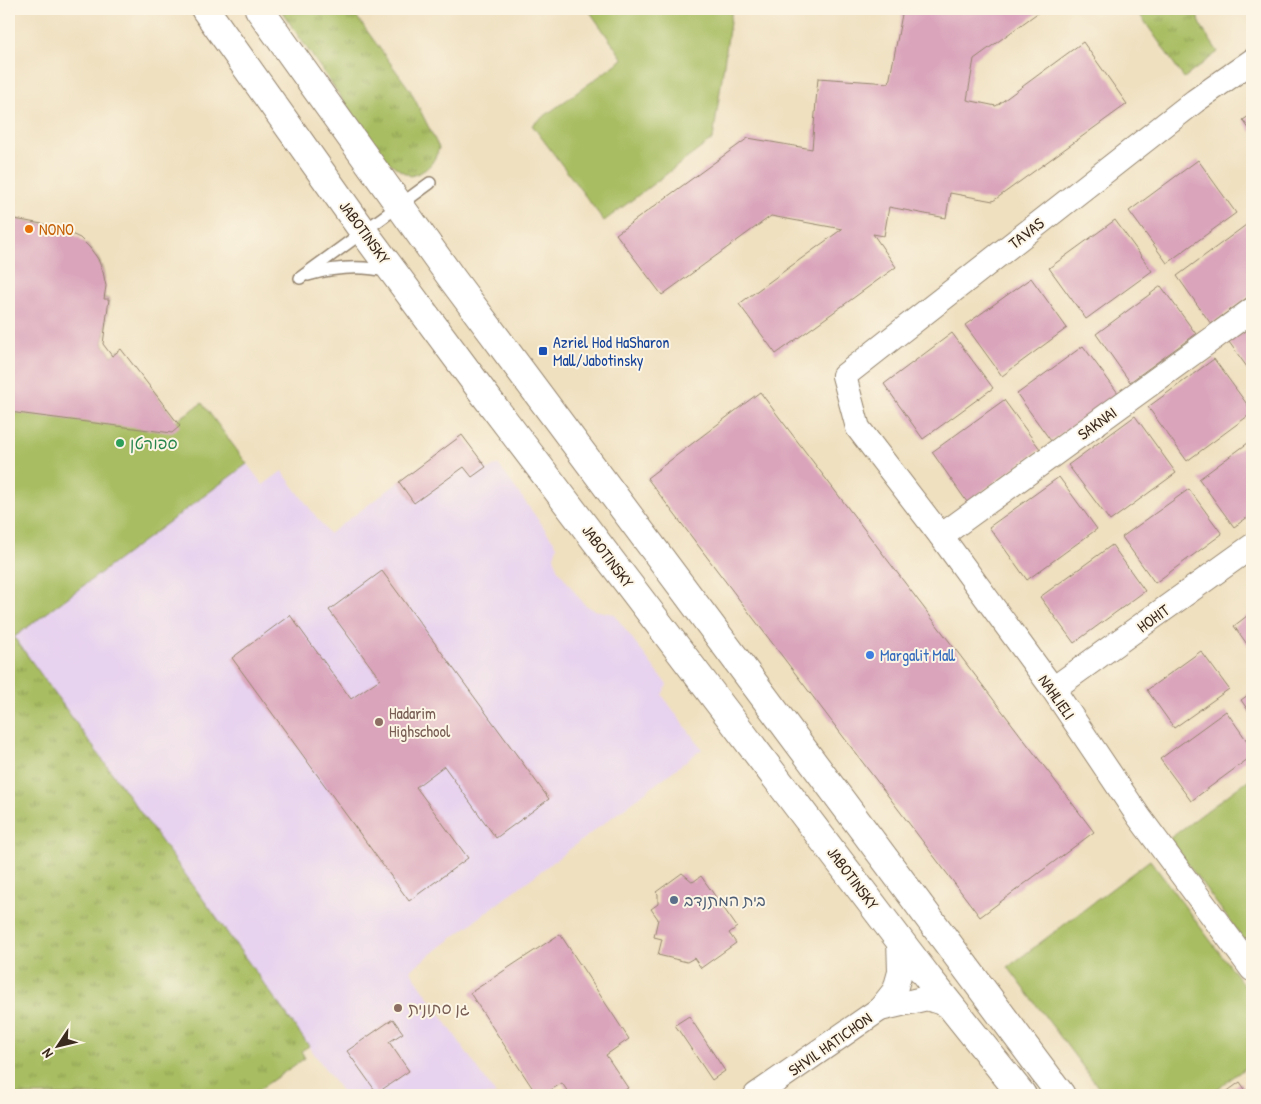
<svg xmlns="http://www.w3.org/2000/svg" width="1261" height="1104" viewBox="0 0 1261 1104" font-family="'Patrick Hand','Playpen Sans Hebrew',sans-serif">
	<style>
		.built { fill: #e7d2ef }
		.grass { fill: url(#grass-tufts); stroke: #727440 }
		.park { fill: #a8bd62; stroke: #727440 }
		.building { fill: #daa5bb }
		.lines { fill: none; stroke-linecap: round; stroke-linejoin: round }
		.service-casing { stroke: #95856f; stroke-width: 14 }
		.minor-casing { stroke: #95856f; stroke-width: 26 }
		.tertiary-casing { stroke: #95856f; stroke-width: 30 }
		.service { stroke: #fff; stroke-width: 11 }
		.minor { stroke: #fff; stroke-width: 24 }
		.tertiary { stroke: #fff; stroke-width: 28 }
		.food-dot { fill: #e8710a; stroke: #fcf5e5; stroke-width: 2 }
		.transit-dot { fill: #1a4fb4; stroke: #fcf5e5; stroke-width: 2 }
		.leisure-dot { fill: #2e9e5b; stroke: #fcf5e5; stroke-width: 2 }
		.shop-dot { fill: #3f7fe0; stroke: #fcf5e5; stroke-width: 2 }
		.education-dot { fill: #8d6e63; stroke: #fcf5e5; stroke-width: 2 }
		.service-dot { fill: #5c6f8a; stroke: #fcf5e5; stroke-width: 2 }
		.labels { text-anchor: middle; stroke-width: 4; stroke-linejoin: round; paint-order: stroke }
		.food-label { font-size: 16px; fill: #c56008; stroke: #fcf5e5; text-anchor: start }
		.street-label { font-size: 16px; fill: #3b2a1e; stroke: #fcf5e5 }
		.transit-label { font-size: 16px; fill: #164399; stroke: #fcf5e5; text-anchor: start }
		.leisure-label { font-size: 16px; fill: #27864d; stroke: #fcf5e5; text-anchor: start }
		.shop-label { font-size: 16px; fill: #366cbe; stroke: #fcf5e5; text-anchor: start }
		.education-label { font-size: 16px; fill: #785e54; stroke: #fcf5e5; text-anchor: start }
		.service-label { font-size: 16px; fill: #4e5e75; stroke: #fcf5e5; text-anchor: start }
	</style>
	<defs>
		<pattern id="grass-tufts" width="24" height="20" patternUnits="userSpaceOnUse" patternTransform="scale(1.25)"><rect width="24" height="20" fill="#a8bd62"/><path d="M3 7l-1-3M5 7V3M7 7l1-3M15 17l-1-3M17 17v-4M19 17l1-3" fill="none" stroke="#8a9a50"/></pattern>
	</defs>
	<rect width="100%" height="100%" fill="#fcf5e5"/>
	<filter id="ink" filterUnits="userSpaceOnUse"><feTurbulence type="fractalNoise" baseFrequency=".02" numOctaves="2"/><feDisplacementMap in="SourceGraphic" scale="10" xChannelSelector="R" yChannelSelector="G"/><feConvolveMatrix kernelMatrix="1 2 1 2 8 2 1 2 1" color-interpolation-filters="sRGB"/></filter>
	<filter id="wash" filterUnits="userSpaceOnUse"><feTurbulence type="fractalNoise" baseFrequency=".0096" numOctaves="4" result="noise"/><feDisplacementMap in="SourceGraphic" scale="20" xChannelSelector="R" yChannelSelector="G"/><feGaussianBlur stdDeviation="1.12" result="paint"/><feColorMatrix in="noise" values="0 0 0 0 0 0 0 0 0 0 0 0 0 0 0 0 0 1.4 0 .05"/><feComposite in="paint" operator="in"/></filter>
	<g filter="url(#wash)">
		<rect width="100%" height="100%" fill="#efe0c0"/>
		<path class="built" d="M 462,435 L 488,470 L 498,464 L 557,546 L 554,556 L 557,568 L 576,594 L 584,604 L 594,610 L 614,614 L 667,685 L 662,695 L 702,749 L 410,970 L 496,1095 L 344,1095 L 14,637 L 247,464 L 263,485 L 282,471 L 329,534 Z"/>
		<g class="grass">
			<path d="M 280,9 L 351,9 L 410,90 L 439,148 C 433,165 427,171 411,176 L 401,171 L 382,157 Z"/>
			<path d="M 1136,9 L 1194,9 L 1204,31 L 1218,52 L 1184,78 Z"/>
			<path d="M 14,637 L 309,1046 L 301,1051 L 305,1058 L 251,1095 L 9,1095 L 9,641 Z"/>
		</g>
		<g class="park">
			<path d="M 588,9 L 732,9 L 713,139 L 604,221 L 532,125 L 623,59 Z"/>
			<path d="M 9,218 L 53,226 L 52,230 C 89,235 109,261 104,298 L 109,299 L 103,344 L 112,356 L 121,349 L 176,421 L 202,403 L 247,464 L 9,641 Z"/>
			<path d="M 1252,777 L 1252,951 L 1169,839 Z"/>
			<path d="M 1150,860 L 1252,996 L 1252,1063 L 1209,1095 L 1104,1095 L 1008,967 Z"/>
		</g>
		<g id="blocks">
			<g class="building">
				<path d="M 903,9 L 1043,9 L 974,59 L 967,100 L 996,106 L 1083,42 L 1127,104 L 993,201 L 950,193 L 946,218 L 889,207 L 884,236 L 873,234 L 896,267 L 776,354 L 739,304 L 842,229 L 771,216 L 662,295 L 616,234 L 748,138 L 812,149 L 818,78 L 889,83 Z"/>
				<path d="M 1252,114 L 1252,133 L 1243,120 Z"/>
				<path d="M 1198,160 L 1236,213 L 1167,263 L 1129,211 Z"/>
				<path d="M 9,218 L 53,226 L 52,230 L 67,232 L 80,238 L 90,248 L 98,259 L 103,272 L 106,286 L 104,299 L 109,299 L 103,344 L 112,356 L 121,349 L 180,426 L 172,433 L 9,412 Z"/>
				<path d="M 1115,220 L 1152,271 L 1086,319 L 1049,268 Z"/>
				<path d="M 1246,225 L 1252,234 L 1252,294 L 1211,324 L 1177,276 Z"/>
				<path d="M 1031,278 L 1067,328 L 1002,376 L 965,325 Z"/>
				<path d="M 1161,286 L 1196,334 L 1130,382 L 1096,334 Z"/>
				<path d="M 1252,326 L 1252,374 L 1229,342 Z"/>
				<path d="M 952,333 L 993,388 L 923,439 L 884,384 Z"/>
				<path d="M 1083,346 L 1118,393 L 1051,441 L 1017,394 Z"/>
				<path d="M 1214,359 L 1252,411 L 1252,413 L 1187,461 L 1148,407 Z"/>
				<path d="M 760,392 L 1094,832 L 980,917 L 647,478 Z"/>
				<path d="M 1004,400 L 1040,449 L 967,502 L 932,452 Z"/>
				<path d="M 1135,416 L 1176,473 L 1110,521 L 1068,465 Z"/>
				<path d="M 462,435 L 486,467 L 472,477 L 464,467 L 414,503 L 399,482 Z"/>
				<path d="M 1252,440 L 1252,514 L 1234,527 L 1199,479 Z"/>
				<path d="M 1059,477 L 1097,529 L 1027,580 L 989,527 Z"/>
				<path d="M 1189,489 L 1222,534 L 1155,583 L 1122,537 Z"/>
				<path d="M 1112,545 L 1145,591 L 1074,643 L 1040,597 Z"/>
				<path d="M 382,571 L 549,799 L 496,838 L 444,766 L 416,787 L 468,858 L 409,901 L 232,658 L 290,615 L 351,699 L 380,679 L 329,610 Z"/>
				<path d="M 1252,612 L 1252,651 L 1234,626 Z"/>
				<path d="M 1201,651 L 1229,689 L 1174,728 L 1147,690 Z"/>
				<path d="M 1252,692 L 1252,716 L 1241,700 Z"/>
				<path d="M 1226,711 L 1252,748 L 1252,756 L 1191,801 L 1160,759 Z"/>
				<path d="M 682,873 L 693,882 L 701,876 L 737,927 L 729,933 L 736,943 L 701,968 L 694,958 L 687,962 L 658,955 L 662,939 L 654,937 L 658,919 L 651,909 L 658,904 L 658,894 L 656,892 Z"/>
				<path d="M 560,934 L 629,1039 L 606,1055 L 628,1088 L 617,1095 L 570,1095 L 562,1083 L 543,1095 L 537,1095 L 470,993 Z"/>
				<path d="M 689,1016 L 725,1071 L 712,1080 L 675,1025 Z"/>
				<path d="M 393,1019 L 403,1033 L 389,1042 L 409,1071 L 377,1093 L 347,1051 Z"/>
				<path d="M 1240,1082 L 1249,1095 L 1222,1095 Z"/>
			</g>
		</g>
	</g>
	<g filter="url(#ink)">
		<use href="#blocks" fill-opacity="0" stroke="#95856f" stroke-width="1"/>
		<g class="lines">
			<g class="service-casing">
				<g id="service">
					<path d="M 308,275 C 335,267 362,265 389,272"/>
					<path d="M 300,278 L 430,183"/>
				</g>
			</g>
			<g class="minor-casing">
				<g id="minor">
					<path d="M 1252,61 L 1195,101 L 844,376 L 858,428 L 941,536 L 1053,689 L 1139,817 L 1252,969"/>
					<path d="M 941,536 L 1252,310"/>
					<path d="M 1053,689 L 1252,546"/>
					<path d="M 880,1009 L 927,998 L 951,1006"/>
					<path d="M 756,1095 L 880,1009 L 895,990 L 900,972 L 899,939"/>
				</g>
			</g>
			<g class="tertiary-casing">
				<g id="tertiary">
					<path d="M 205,9 L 363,231 L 484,394 L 929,979 L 1022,1095"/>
					<path d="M 259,9 L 453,280 L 1061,1095"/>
				</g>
			</g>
			<use href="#service" class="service"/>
			<use href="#minor" class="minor"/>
			<use href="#tertiary" class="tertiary"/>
		</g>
	</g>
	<circle class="food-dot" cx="29" cy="229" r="5"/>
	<rect class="transit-dot" x="538" y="346" width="10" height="10" rx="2.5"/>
	<circle class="leisure-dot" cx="120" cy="443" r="5"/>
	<circle class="shop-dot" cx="870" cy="655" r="5"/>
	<g class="education-dot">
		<circle cx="379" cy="722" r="5"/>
		<circle cx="398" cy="1008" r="5"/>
	</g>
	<circle class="service-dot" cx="674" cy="900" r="5"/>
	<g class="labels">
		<g class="food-label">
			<text x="39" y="235">NONO</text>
		</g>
		<g class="street-label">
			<text transform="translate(365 232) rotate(54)" y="6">JABOTINSKY</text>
			<text transform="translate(1026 233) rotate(-38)" y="6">TAVAS</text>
			<text transform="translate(1097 423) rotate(-36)" y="6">SAKNAI</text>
			<text transform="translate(608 556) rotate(53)" y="6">JABOTINSKY</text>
			<text transform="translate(1153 618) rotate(-36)" y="6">HOHIT</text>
			<text transform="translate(1057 697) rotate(55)" y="6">NAHLIELI</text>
			<text transform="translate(853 878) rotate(53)" y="6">JABOTINSKY</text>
			<text transform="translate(830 1044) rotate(-35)" y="6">SHVIL HATICHON</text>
		</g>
		<g class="transit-label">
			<text x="553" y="348">Azriel Hod HaSharon<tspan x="553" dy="18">Mall/Jabotinsky</tspan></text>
		</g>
		<g class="leisure-label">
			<text x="130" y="449">ספורטן</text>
		</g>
		<g class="shop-label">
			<text x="880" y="661">Margalit Mall</text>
		</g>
		<g class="education-label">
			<text x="389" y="719">Hadarim<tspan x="389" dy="18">Highschool</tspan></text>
			<text x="408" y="1014">גן סתונית</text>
		</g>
		<g class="service-label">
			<text x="684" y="906">בית המתנדב</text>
		</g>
	</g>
	<rect width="1261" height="1104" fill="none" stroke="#fcf5e5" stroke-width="30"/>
	<g transform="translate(58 1046) rotate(235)" stroke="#fcf5e5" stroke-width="4" paint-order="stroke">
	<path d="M0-4L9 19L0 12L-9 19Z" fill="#3b2a1e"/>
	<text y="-8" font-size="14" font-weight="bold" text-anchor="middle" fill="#3b2a1e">N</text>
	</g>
</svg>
